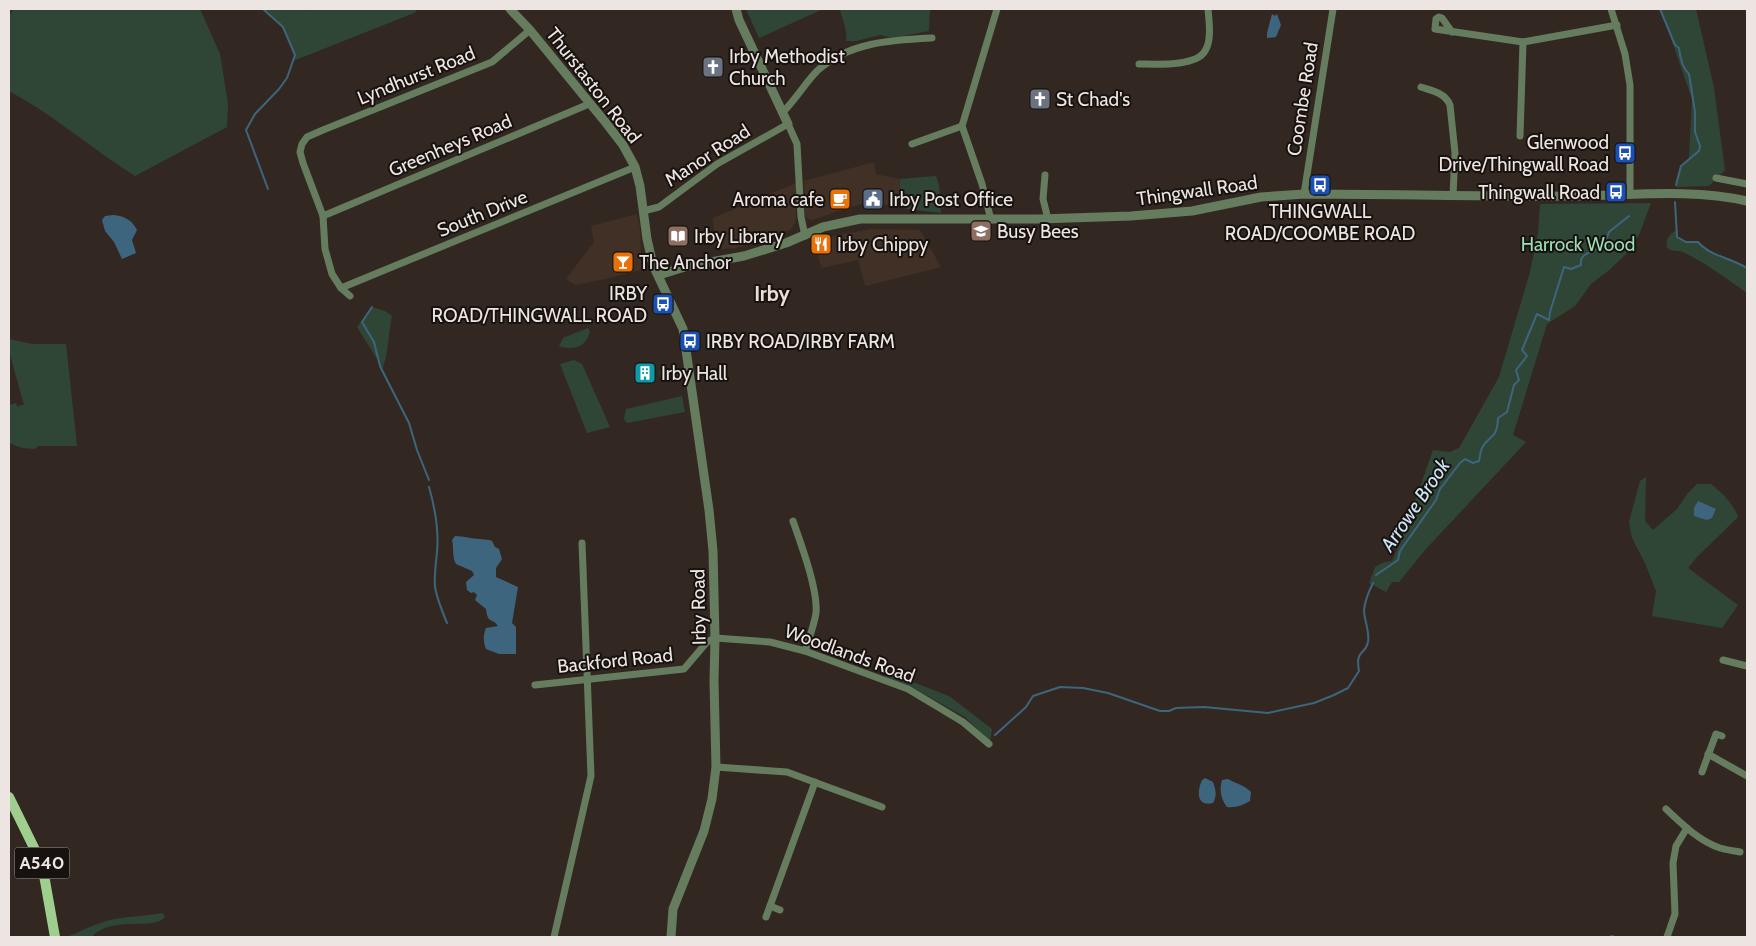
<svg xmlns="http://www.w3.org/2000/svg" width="1756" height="946" viewBox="0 0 1756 946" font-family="Cabin,sans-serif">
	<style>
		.built { fill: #413025 }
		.green { fill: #2f4637 }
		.water { fill: #3d657e }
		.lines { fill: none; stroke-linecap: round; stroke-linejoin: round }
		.stream { stroke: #3d657e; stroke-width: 2 }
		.minor { stroke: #657d5e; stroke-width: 7 }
		.tertiary { stroke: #657d5e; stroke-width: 9 }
		.primary { stroke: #9fcf8e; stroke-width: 10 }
		.labels { text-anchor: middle; stroke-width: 4; stroke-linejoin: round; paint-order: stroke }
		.shield { fill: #17120f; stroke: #ada6a2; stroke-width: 1 }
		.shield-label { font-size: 18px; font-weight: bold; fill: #ede5e1 }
		.poi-label { font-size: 19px; fill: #ede5e1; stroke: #17120f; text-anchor: start }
		.street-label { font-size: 19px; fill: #ede5e1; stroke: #17120f }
		.park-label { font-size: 19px; fill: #9bdeb4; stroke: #17120f }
		.water-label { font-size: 20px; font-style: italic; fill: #cbe5f6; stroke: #17120f }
		.quarter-label { font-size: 21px; font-weight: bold; fill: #ecddd3; stroke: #17120f }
	</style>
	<rect width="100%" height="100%" fill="#332821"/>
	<g class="built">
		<path d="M 874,162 L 876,174 L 900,179 L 899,206 L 864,203 L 812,220 L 805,217 L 804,181 Z"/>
		<path d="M 796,183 L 796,218 L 795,223 L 790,230 L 760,242 L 735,248 L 715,250 L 713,218 Z"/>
		<path d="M 637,214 L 640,228 L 641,257 L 644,269 L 605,279 L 575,285 L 566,279 L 594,242 L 591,226 Z"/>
		<path d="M 871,229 L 920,230 L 941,267 L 865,286 L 858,260 L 822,268 L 813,243 L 834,236 Z"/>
	</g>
	<g class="green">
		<path d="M 13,9 L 200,9 L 220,54 L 228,104 L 227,127 L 135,176 C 92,149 54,115 9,91 L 9,17 Z"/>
		<path d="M 263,9 L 309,9 L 310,11 L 313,9 L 418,9 L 414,13 L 293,61 L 295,55 L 283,27 Z"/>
		<path d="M 746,9 L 823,9 L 759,38 Z"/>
		<path d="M 840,9 L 930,9 L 929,31 L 893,38 L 880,35 L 856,41 L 846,41 C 848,31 842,20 840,9 Z"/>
		<path d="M 1661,9 L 1696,9 L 1714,88 L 1725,170 L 1709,186 L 1676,187 C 1676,175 1680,167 1689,159 L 1692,99 Z"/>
		<path d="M 936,176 L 939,185 L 941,213 L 907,209 L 899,206 L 900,179 Z"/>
		<path d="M 1651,203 L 1639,235 L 1626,254 L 1608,271 L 1591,284 L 1575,306 L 1547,324 L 1513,435 L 1526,442 L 1425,550 L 1399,582 L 1392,582 L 1386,592 L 1369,583 L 1375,567 L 1384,562 L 1392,561 L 1400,543 L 1433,450 L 1450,452 L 1459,448 L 1499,377 L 1530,272 L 1538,233 L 1540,204 Z"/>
		<path d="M 1678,230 L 1677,237 L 1686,242 L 1698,242 C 1710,256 1731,258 1747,268 L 1747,293 C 1727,279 1707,264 1685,253 C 1678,249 1674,253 1667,248 C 1666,239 1669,233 1678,230 Z"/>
		<path d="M 372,307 L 385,311 L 392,316 C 388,334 389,353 382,370 L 379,362 L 357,327 Z"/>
		<path d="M 588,328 L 590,331 C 587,347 573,351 559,346 L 563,338 Z"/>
		<path d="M 9,339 L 32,344 L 66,344 L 77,446 L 38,446 L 35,449 L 22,448 L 9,443 L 9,405 L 16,403 L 17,407 L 21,405 L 24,405 L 9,351 Z"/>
		<path d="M 574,360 L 582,364 L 610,427 L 587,433 L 560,364 Z"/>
		<path d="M 677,369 L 679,380 L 660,377 L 659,371 Z"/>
		<path d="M 682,396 L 685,412 L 627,423 L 624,419 L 626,409 Z"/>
		<path d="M 1646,477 L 1645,521 L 1653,530 L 1677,509 L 1688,493 L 1697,484 L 1711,484 C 1722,493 1733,503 1738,517 L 1696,558 L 1688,568 L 1738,605 L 1722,628 L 1652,616 L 1656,591 L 1645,563 L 1632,538 L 1629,522 L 1640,481 Z"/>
		<path d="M 887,672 L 949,696 L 992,729 L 990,742 L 965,717 L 910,686 L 886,677 Z"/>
		<path d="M 163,913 L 165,917 C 154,931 109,915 92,937 L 70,937 L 70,935 C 76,934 79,931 85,929 C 94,925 105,921 115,919 C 131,916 147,916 163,913 Z"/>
	</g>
	<g class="water">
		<path d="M 1272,14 L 1275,16 L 1277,14 L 1281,25 L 1276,37 L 1267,38 L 1267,33 Z"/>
		<path d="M 113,215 C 124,216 132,220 137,230 L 132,240 L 136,253 L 122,259 L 114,242 L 105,231 L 102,220 L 105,216 Z"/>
		<path d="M 1698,501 L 1716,509 L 1712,518 L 1707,520 L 1694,516 L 1694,508 Z"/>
		<path d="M 455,536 C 464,536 472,539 480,539 C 485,540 488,539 492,541 L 495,547 L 499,549 L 502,559 L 496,568 L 496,577 L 518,587 L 512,623 L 516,627 L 516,654 L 499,654 L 486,649 C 483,641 483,636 486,628 L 498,626 C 492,617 488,625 486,609 L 475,600 L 477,595 L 474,592 L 471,593 L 467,590 L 466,582 L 474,575 L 472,571 L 456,564 C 452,558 454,548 452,540 Z"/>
		<path d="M 1205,778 L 1213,782 C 1216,790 1217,796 1213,803 C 1196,807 1197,791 1202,780 Z"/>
		<path d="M 1228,779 C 1235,783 1246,786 1251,792 L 1250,801 C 1243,805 1236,808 1227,807 C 1221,799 1219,790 1222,780 Z"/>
	</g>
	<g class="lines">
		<g class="stream">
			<path d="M 263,9 L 283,27 L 295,55 L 287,78 L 279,89 L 255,114 L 246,130 L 268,189"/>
			<path d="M 1660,9 L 1675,45 L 1679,48 C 1680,57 1682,68 1689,74 L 1695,112 L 1695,132 L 1700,146 L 1699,151 L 1681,166 L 1676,185"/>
			<path d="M 1675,202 L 1677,237 L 1686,242 L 1698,242 C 1710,256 1731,258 1747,268"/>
			<path d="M 372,307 L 362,322 L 374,342 L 380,366 L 385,376 L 409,423 L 417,450 L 429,480"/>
			<path d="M 429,487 C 435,508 439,530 437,552 C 436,564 434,575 435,587 C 437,599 442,611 447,623"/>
			<path d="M 1376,575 L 1398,560 L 1400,551 L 1436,500 L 1440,489 L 1460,463 L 1465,459 L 1473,463 L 1479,461 C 1480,457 1480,452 1482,448 C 1489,434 1497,441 1498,418 L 1507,412 L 1514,385 L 1519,380 L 1516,370 L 1527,356 L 1522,350 L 1537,314 L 1549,320 L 1550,312 L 1564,267 L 1571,269 L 1581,265 C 1579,253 1591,253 1600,247 L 1602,241 L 1606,240 L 1609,232 L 1629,216"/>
			<path d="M 995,735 L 1026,707 L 1033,696 L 1060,687 L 1083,688 L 1108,693 L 1160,711 L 1169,711 L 1176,708 L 1204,707 L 1268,713 L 1314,703 L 1334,695 L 1348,688 L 1359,671 C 1355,649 1365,656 1368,642 C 1370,632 1364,620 1364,610 C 1365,600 1369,591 1373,583"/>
			<path d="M 1609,937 L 1613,936"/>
		</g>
		<g class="minor">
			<path d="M 1611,9 L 1625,54 L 1630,85 L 1630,195"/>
			<path d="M 1452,32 L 1442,18 L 1439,17 L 1436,19 L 1435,29 L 1523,42 L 1617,25"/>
			<path d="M 1139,64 C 1155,64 1196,67 1205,51 C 1212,40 1209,22 1208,9"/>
			<path d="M 1421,87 C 1433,91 1445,93 1450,105 L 1455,153 L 1453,195"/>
			<path d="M 783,112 C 796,99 806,82 817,71 C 848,42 892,40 932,38"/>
			<path d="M 1520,136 L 1523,42"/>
			<path d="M 912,144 L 962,126"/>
			<path d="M 1045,175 L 1043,199 L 1048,219"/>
			<path d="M 1716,178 L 1747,184"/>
			<path d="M 1304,194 L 1333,9"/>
			<path d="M 643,211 L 659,207 L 717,164 L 788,124 L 797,144 L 801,217 L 805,236"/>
			<path d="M 323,216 L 589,104"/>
			<path d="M 991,220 L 982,184 L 962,126 L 997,9"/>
			<path d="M 341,288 L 635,167"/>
			<path d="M 350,296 L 341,288 L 332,274 L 325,249 L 323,216 L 303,163 L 300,152 L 302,144 L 307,137 L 323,130 L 492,62 L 530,30"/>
			<path d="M 793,521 C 801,544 818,589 816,613 C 814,626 809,638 805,651"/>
			<path d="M 1723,660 L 1747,666"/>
			<path d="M 535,685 L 684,669 L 707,642 L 715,638 L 770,642 L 805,651 L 908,689 L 963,722 L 989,744"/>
			<path d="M 1708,754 L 1747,776"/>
			<path d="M 716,767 L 787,772 L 882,807"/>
			<path d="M 1702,772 L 1716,734 L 1722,736"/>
			<path d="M 1666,809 C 1682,824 1699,841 1720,848 C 1727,850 1734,851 1740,852"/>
			<path d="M 770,906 L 780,910"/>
			<path d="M 766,917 L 815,782"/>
			<path d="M 554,937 L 591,776 L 582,543"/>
			<path d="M 1667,937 L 1675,914 L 1673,863 L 1676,846 L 1687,828"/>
		</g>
		<g class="tertiary">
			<path d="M 510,9 L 530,30 L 606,123 L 623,145 L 635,167 L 640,186 L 647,239 L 653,265 L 683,329 L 709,510 L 713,551 L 715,638 L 714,681 L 716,767 L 712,799 L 704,831 L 673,909 L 671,937"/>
			<path d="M 736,9 L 739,20 L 788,124"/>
			<path d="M 659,275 L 688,266 L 744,256 L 786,243 L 823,227 L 860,219 L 1039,219 L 1131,216 L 1192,211 L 1261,197 L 1304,194 C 1392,194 1481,197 1569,196 C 1629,196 1689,188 1747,201"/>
		</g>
		<path class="primary" d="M 9,797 L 42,864 L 55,937"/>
	</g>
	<defs>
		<g id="church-square" transform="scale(1.125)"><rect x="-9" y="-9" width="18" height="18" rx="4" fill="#6b7280" stroke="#17120f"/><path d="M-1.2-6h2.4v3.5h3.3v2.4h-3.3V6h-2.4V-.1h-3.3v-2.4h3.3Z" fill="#fff"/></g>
		<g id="bus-square" transform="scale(1.125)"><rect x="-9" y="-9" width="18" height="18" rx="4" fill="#1a4fb4" stroke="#17120f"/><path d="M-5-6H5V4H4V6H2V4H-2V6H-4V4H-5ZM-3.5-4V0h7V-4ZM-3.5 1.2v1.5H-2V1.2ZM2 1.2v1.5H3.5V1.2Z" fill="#fff"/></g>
		<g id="cafe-square" transform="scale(1.125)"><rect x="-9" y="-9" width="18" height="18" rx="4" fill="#e8710a" stroke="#17120f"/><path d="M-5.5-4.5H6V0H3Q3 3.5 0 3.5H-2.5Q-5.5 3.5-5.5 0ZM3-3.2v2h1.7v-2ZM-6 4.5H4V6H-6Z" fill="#fff"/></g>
		<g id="civic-square" transform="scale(1.125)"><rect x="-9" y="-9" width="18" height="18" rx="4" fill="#5c6f8a" stroke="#17120f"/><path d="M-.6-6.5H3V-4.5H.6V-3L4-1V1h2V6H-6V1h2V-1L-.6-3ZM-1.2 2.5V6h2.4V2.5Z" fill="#fff"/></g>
		<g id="school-square" transform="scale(1.125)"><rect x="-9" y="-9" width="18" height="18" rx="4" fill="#8d6e63" stroke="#17120f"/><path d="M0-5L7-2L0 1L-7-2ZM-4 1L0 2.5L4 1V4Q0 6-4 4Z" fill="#fff"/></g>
		<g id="library-square" transform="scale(1.125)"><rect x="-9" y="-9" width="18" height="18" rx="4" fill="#8d6e63" stroke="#17120f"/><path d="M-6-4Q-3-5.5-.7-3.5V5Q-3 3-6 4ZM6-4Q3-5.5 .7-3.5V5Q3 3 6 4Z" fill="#fff"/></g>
		<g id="restaurant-square" transform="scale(1.125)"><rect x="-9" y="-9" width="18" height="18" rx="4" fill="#e8710a" stroke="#17120f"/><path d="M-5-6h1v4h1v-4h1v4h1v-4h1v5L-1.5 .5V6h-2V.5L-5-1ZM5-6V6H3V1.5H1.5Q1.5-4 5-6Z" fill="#fff"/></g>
		<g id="bar-square" transform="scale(1.125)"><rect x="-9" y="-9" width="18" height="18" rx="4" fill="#e8710a" stroke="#17120f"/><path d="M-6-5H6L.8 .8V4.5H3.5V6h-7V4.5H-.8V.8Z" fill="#fff"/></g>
		<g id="building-square" transform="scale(1.125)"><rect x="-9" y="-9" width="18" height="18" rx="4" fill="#0f9aa8" stroke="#17120f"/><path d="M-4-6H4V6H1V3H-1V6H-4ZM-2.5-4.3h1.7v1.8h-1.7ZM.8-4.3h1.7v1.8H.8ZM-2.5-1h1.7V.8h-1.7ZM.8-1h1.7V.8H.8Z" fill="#fff"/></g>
	</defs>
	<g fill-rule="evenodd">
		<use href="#church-square" x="713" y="67"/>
		<use href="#church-square" x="1040" y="99"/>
		<use href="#bus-square" x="1625" y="153"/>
		<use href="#bus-square" x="1320" y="185"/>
		<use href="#bus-square" x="1616" y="192"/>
		<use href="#cafe-square" x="840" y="199"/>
		<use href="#civic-square" x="873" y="199"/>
		<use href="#school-square" x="981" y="231"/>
		<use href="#library-square" x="678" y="236"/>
		<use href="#restaurant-square" x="821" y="244"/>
		<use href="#bar-square" x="623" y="262"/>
		<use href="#bus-square" x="663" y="304"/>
		<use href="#bus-square" x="690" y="341"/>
		<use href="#building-square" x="645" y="373"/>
	</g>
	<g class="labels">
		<rect class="shield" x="14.5" y="847.5" width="55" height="31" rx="4"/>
		<g class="shield-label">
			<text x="42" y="869">A540</text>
		</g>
		<g class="poi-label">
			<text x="729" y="63">Irby Methodist<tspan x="729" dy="22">Church</tspan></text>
			<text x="1056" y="106">St Chad's</text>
			<text x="1609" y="149" text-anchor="end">Glenwood<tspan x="1609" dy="22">Drive/Thingwall Road</tspan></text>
			<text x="1600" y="199" text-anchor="end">Thingwall Road</text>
			<text x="824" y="206" text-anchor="end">Aroma cafe</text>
			<text x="889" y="206">Irby Post Office</text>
			<text x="1320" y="218" text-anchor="middle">THINGWALL<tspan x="1320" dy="22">ROAD/COOMBE ROAD</tspan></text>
			<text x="997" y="238">Busy Bees</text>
			<text x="694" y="243">Irby Library</text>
			<text x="837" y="251">Irby Chippy</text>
			<text x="639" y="269">The Anchor</text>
			<text x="647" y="300" text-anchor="end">IRBY<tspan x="647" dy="22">ROAD/THINGWALL ROAD</tspan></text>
			<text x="706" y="348">IRBY ROAD/IRBY FARM</text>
			<text x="661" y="380">Irby Hall</text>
		</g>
		<g class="street-label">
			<text transform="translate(416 75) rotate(-22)" y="7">Lyndhurst Road</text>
			<text transform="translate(594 85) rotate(52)" y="7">Thurstaston Road</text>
			<text transform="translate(1302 99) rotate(-81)" y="7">Coombe Road</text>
			<text transform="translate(450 145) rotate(-23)" y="7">Greenheys Road</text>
			<text transform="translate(707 155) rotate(-33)" y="7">Manor Road</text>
			<text transform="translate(1197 190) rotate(-8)" y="7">Thingwall Road</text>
			<text transform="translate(482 213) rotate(-22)" y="7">South Drive</text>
			<text transform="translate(698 607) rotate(-91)" y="7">Irby Road</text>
			<text transform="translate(850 653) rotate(20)" y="7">Woodlands Road</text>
			<text transform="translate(615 660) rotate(-6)" y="7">Backford Road</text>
		</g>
		<g class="park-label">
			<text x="1578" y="251">Harrock Wood</text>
		</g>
		<g class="water-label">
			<text transform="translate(1415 505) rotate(-56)" y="7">Arrowe Brook</text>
		</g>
		<g class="quarter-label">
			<text x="772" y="301">Irby</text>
		</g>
	</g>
	<rect width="1756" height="946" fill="none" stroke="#ede5e1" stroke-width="20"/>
</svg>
